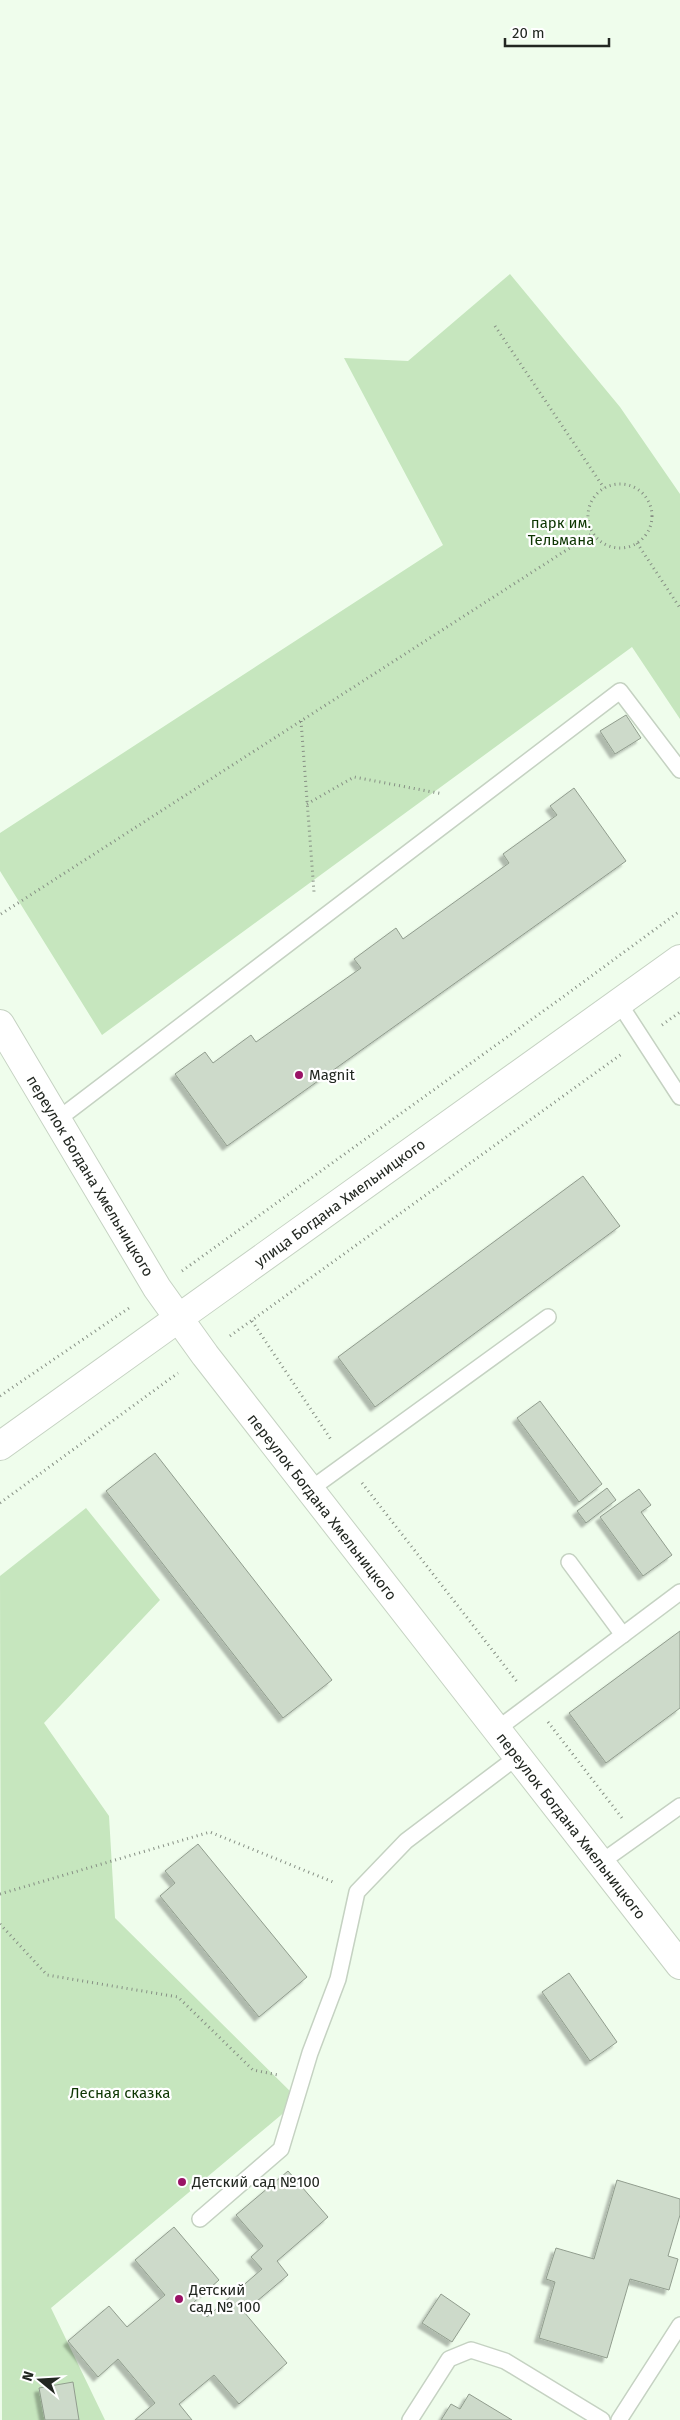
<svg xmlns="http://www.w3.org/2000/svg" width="680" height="2420" viewBox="0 0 680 2420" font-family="'Fira Sans',sans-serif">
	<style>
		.green { fill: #c6e6be }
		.building { fill: #cddaca; stroke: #919d8e; filter: url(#shadow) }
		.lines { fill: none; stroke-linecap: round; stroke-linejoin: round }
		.service-casing { stroke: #c5d2c2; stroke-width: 18 }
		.minor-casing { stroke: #c5d2c2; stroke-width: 30 }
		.secondary-casing { stroke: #c5d2c2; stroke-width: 30 }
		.path { stroke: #868f84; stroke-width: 3; stroke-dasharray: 1 4; stroke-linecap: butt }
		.service { stroke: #fff; stroke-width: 15 }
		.minor { stroke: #fff; stroke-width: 28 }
		.secondary { stroke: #fff; stroke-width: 28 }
		.poi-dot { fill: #9a1366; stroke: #fff; stroke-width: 2 }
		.labels { text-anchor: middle; stroke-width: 4.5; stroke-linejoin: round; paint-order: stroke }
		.park-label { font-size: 15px; fill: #0d3602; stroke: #fff }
		.poi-label { font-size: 15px; fill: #222721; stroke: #fff; text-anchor: start }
		.street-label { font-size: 15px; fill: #222721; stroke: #fff }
	</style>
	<defs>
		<filter id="shadow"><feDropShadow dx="-4.5" dy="4.5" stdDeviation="1" flood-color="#0004"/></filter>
	</defs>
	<rect width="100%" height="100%" fill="#effdec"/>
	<g class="green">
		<path d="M 510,274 L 620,407 L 680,494 L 680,719 L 632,647 L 102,1035 L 0,871 L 0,833 L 443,545 L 344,358 L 408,361 Z"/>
		<path d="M 86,1508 L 160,1600 L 44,1723 L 109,1816 L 115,1918 L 299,2100 L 51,2308 L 105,2420 L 2,2420 L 0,1576 Z"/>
	</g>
	<g class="building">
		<path d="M 626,715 L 641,738 L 615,754 L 600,731 Z"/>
		<path d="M 574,788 L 626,861 L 227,1146 L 175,1074 L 205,1052 L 213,1063 L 251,1035 L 256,1042 L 361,968 L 354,959 L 396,928 L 403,939 L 509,863 L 503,854 L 557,815 L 550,806 Z"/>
		<path d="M 583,1176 L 620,1226 L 375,1407 L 338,1357 Z"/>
		<path d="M 540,1401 L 602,1484 L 579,1502 L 517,1418 Z"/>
		<path d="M 155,1453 L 332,1680 L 283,1718 L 106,1491 Z"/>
		<path d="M 607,1488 L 616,1500 L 586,1523 L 577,1511 Z"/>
		<path d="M 639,1489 L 651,1505 L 641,1512 L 672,1555 L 643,1576 L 600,1517 Z"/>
		<path d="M 680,1631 L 680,1708 L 606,1763 L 569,1713 Z"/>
		<path d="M 198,1844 L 307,1977 L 259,2017 L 160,1896 L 175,1883 L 165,1871 Z"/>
		<path d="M 569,1973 L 617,2042 L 590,2061 L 542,1992 Z"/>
		<path d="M 288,2171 L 328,2217 L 277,2261 L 288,2275 L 244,2312 L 287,2363 L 239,2404 L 214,2375 L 179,2404 L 192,2420 L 135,2420 L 155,2403 L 118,2359 L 98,2377 L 68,2341 L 109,2306 L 127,2327 L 165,2295 L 135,2260 L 174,2227 L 219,2280 L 194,2302 L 207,2317 L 262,2269 L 251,2257 L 263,2246 L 236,2215 Z"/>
		<path d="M 617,2180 L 680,2199 L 680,2215 L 668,2256 L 678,2259 L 669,2290 L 630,2279 L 607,2358 L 539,2338 L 555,2282 L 546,2279 L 556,2248 L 594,2259 Z"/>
		<path d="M 441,2294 L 470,2314 L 452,2342 L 422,2323 Z"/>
		<path d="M 73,2382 L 79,2420 L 45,2420 L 39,2388 Z"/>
		<path d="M 469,2394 L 512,2420 L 441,2420 L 451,2404 L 460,2409 Z"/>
	</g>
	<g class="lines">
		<g class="service-casing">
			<g id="service">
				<path d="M 619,1003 L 680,1097"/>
				<path d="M 57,1120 L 620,691 L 680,770"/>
				<path d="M 308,1491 L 548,1317"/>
				<path d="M 569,1562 L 623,1635"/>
				<path d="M 496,1730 L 680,1592"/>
				<path d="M 600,1863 L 680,1806"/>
				<path d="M 200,2219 L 281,2149 L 310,2053 L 338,1979 L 357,1892 L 406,1841 L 517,1757"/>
				<path d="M 410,2420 L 449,2359 L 471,2350 L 505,2361 L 602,2420"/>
				<path d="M 619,2420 L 680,2325"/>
			</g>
		</g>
		<g class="minor-casing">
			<path id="minor" d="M 0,1024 L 157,1288 L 205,1355 L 680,1965"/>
		</g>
		<g class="secondary-casing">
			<path id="secondary" d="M 0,1446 L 680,959"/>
		</g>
		<g class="path">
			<path d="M 495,326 L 604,488"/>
			<circle cx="620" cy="516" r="32"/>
			<path d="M 637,543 L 680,608"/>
			<path d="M 301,721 L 314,892"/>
			<path d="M 307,804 L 354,777 L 443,794"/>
			<path d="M 1,914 L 593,533"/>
			<path d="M 662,1025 L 680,1012"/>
			<path d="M 182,1271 L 567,994 L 680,911"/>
			<path d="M 252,1321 L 332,1441"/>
			<path d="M 230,1336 L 623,1053"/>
			<path d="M 0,1396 L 132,1306"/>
			<path d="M 362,1483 L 518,1683"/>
			<path d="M 0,1503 L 178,1373"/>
			<path d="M 548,1722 L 622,1818"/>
			<path d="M 0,1894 L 210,1832 L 333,1882"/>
			<path d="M 0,1924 L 47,1975 L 178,1997 L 253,2070 L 278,2075"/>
		</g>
		<use href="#service" class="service"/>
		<use href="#minor" class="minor"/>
		<use href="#secondary" class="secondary"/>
	</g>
	<g class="poi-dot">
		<circle cx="299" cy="1075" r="5"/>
		<circle cx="182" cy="2182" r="5"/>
		<circle cx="179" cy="2299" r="5"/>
	</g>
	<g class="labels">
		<g class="park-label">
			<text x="561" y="528">парк им.<tspan x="561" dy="17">Тельмана</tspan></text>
			<text x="120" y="2098">Лесная сказка</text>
		</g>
		<g class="poi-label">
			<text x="309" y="1080">Magnit</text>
			<text x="192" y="2187">Детский сад №100</text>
			<text x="189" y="2295">Детский<tspan x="189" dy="17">сад № 100</tspan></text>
		</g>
		<g class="street-label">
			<text transform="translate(90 1176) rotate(59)" y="5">переулок Богдана Хмельницкого</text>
			<text transform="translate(340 1203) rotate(-36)" y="5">улица Богдана Хмельницкого</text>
			<text transform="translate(322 1507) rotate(52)" y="5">переулок Богдана Хмельницкого</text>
			<text transform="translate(571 1826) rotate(52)" y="5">переулок Богдана Хмельницкого</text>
		</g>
	</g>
	<g transform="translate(40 2380) rotate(288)" stroke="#ffffff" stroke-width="4" paint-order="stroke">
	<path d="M0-4L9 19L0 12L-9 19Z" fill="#222721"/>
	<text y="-8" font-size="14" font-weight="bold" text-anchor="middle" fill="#222721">N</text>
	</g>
	<path d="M505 38v8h104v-8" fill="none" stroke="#222721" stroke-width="2.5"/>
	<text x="512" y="38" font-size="15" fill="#222721" stroke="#ffffff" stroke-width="4" paint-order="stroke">20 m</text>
</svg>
